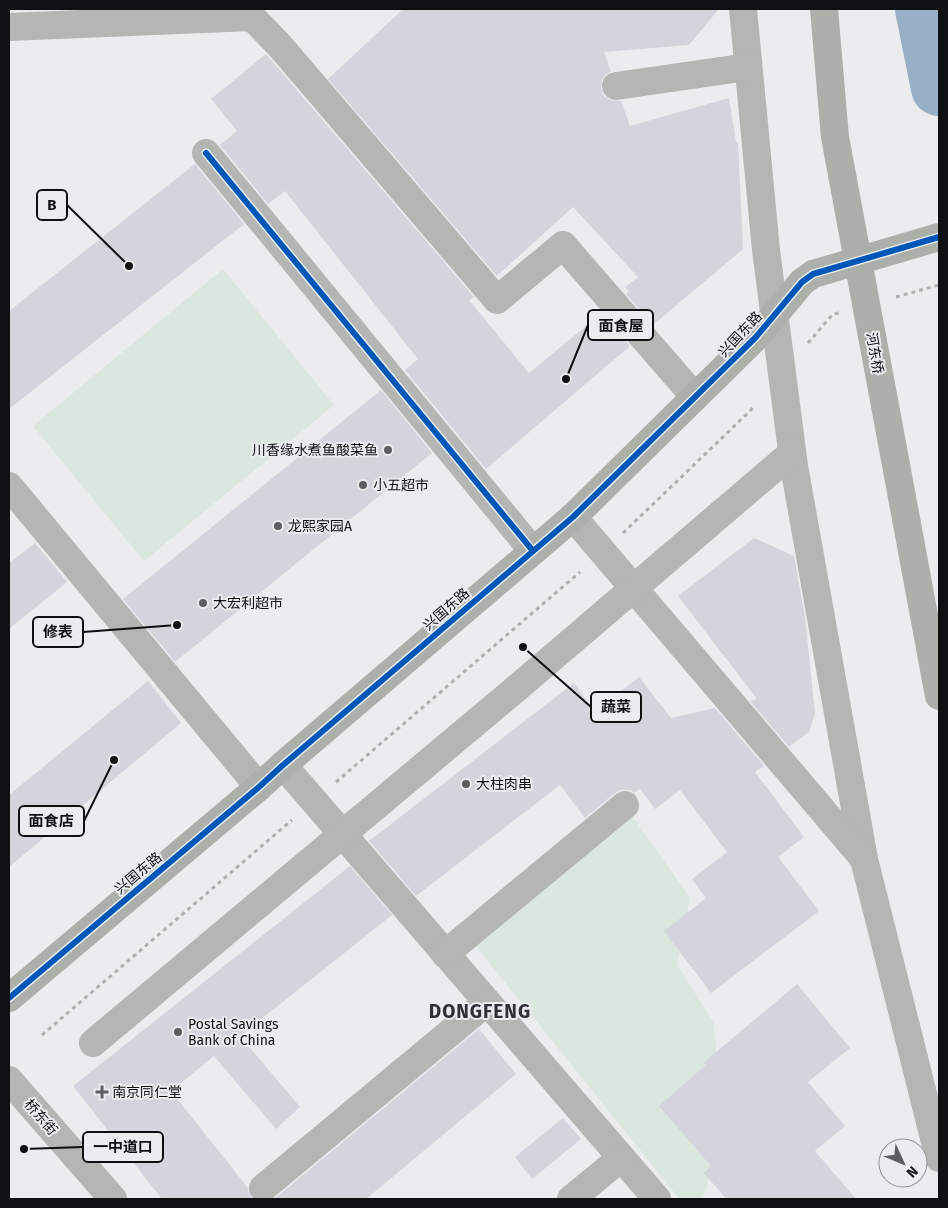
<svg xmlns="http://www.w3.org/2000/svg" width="948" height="1208" viewBox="0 0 948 1208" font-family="'Fira Sans','Noto Sans SC',sans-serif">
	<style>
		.green { fill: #dae6de }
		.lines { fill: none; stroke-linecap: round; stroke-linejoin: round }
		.river { stroke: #99afc5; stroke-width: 56 }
		.building { fill: #d4d4dd }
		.path { stroke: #adb0ad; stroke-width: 3; stroke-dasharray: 4 4; stroke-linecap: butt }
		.minor { stroke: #b3b6b2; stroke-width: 28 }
		.major { stroke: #abb0aa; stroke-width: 28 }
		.cycleway-casing { stroke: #eaecef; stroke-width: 9 }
		.cycleway { stroke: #0057b8; stroke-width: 6 }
		.poi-dot { fill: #5c5d5e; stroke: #eaecef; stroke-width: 2 }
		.labels { text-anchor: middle; stroke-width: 4; stroke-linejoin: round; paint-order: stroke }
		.street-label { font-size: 14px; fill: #0f1011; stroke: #eaecef }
		.poi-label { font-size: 14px; fill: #0f1011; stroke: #eaecef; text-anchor: start }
		.district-label { font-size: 19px; font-weight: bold; letter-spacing: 1px; fill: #2f3134; stroke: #eaecef }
		.leader { fill: none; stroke: #0f1011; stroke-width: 2 }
		.callout-dot { fill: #0f1011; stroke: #eaecef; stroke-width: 2 }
		.callout { fill: #eaecef; stroke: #0f1011; stroke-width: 2 }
		.callout-label { font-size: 15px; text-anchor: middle; font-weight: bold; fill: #0f1011 }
	</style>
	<rect width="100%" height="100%" fill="#ebecee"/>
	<g class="green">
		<path d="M 223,269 L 334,405 L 144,561 L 33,426 Z"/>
		<path d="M 633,817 L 690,898 L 677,965 L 713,1021 L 725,1135 L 702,1199 L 690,1199 L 678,1197 L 475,945 Z"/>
	</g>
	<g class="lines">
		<path class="river" d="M 923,9 L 939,88"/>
	</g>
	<g class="building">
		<path d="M 403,9 L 719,9 L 689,45 L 604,52 L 611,72 L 606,74 L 602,80 L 601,88 L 603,95 L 610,100 L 621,101 L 630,126 L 729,98 L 736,142 L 738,142 L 743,249 L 653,325 L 626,294 L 629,291 L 625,287 L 638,277 L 573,207 L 497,276 L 328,79 Z"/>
		<path d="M 266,54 L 474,297 L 469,300 L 529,373 L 602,313 L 630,346 L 486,469 L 405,370 L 418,359 L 285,191 L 268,204 L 220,145 L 237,131 L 211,99 Z"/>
		<path d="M 195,164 L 244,224 L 9,409 L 9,311 Z"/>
		<path d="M 381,390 L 432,453 L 175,662 L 123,599 Z"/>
		<path d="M 754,538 L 794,556 L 805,617 L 815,714 L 809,732 L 789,747 L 750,701 L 757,699 L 678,596 Z"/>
		<path d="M 35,543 L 67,582 L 9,629 L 9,563 Z"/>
		<path d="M 639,677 L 671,718 L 715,708 L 764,766 L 755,772 L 804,837 L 778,857 L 819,911 L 711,993 L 664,931 L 706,898 L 692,879 L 727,852 L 680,790 L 655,809 L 640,789 L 634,793 L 630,790 L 622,790 L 615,793 L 585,818 L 560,785 L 416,896 L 369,841 L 574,683 L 595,712 Z"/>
		<path d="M 148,681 L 181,723 L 9,867 L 9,795 Z"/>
		<path d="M 350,866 L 392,915 L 240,1036 L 300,1107 L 276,1129 L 214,1056 L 171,1091 L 248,1188 L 248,1191 L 253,1199 L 162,1199 L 73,1086 Z"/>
		<path d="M 797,984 L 850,1048 L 808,1082 L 845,1126 L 815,1151 L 856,1199 L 726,1199 L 704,1173 L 711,1166 L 659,1106 L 706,1065 L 703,1063 Z"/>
		<path d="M 479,1029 L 516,1074 L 366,1199 L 274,1199 Z"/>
		<path d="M 563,1118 L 581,1139 L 532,1179 L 515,1157 Z"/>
	</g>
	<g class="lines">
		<g class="path">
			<path d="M 896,297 L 939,285"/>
			<path d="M 808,343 L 833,314 L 839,313"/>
			<path d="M 623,533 L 749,412 L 755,405"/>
			<path d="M 336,782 L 580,572"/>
			<path d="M 42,1035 L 292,820"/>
		</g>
		<g class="minor">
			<path d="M 743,9 L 766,250 L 794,466 L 864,859"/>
			<path d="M 9,27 L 252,17 L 280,46 L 497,300 L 563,245 L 695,397"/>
			<path d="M 616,86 L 748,67"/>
			<path d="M 206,153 L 533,551"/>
			<path d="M 9,486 L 259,787"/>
			<path d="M 573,517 L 864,859 L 939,1158"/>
			<path d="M 283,765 L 657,1199"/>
			<path d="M 445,954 L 625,805"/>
			<path d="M 93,1043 L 511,693 L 792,453"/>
			<path d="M 9,1080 L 113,1199"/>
			<path d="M 263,1188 L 487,1002"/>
			<path d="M 571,1199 L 621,1158"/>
		</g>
		<g class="major">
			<path d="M 824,9 L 835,137 L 939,696"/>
			<path d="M 9,998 L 259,787 L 283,765 L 573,517 L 756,337 L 802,282 L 813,274 L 939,237"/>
		</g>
		<g class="cycleway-casing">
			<g id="cycleway">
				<path d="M 206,153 L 533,551"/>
				<path d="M 9,998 L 259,787 L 283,765 L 573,517 L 756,337 L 802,282 L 813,274 L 939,237"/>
			</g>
		</g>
		<use href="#cycleway" class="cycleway"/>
	</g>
	<g class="poi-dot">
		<circle cx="388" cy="450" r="5"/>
		<circle cx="363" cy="485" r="5"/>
		<circle cx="278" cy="526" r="5"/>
		<circle cx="203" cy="603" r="5"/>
		<circle cx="466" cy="784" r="5"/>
		<circle cx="178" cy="1032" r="5"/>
		<path d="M99.5 1084.5h5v5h5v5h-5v5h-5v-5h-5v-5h5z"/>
	</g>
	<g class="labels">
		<g class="street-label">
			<text transform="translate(740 334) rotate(-47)" y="5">兴国东路</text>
			<text transform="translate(875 353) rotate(80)" y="5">河东桥</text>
			<text transform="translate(446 609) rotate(-41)" y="5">兴国东路</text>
			<text transform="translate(138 873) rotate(-40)" y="5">兴国东路</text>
			<text transform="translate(41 1117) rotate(49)" y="5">桥东街</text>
		</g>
		<g class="poi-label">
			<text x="378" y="455" text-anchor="end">川香缘水煮鱼酸菜鱼</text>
			<text x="373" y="490">小五超市</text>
			<text x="288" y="531">龙熙家园A</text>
			<text x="213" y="608">大宏利超市</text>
			<text x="476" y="789">大柱肉串</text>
			<text x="188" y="1029">Postal Savings<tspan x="188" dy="16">Bank of China</tspan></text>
			<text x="112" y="1097">南京同仁堂</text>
		</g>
		<g class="district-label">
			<text x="480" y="1018">DONGFENG</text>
		</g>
	</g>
	<path class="leader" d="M129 266L67 205M566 379L588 325M177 625L83 632M523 647L591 707M114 760L84 821M24 1149L83 1147"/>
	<g class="callout-dot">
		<circle cx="129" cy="266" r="5"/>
		<circle cx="566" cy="379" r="5"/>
		<circle cx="177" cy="625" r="5"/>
		<circle cx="523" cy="647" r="5"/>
		<circle cx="114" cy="760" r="5"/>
		<circle cx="24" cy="1149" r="5"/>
	</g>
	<g class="callout">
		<rect x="37" y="190" width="30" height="30" rx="5"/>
		<rect x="588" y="310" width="65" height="30" rx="5"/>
		<rect x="33" y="617" width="50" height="30" rx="5"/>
		<rect x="591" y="692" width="50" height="30" rx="5"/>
		<rect x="19" y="806" width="65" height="30" rx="5"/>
		<rect x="83" y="1132" width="80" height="30" rx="5"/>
	</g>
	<g class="callout-label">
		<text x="52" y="210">B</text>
		<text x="621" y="331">面食屋</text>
		<text x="58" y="637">修表</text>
		<text x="616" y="712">蔬菜</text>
		<text x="51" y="826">面食店</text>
		<text x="123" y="1152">一中道口</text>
	</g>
	<rect width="948" height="1208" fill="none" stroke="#0f1011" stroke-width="20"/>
	<g transform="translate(903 1163) rotate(134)"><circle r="24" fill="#eaecef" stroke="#929496"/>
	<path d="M0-4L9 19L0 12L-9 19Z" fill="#5c5d5e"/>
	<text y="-8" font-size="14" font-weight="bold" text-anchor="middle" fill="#0f1011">N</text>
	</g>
</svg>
